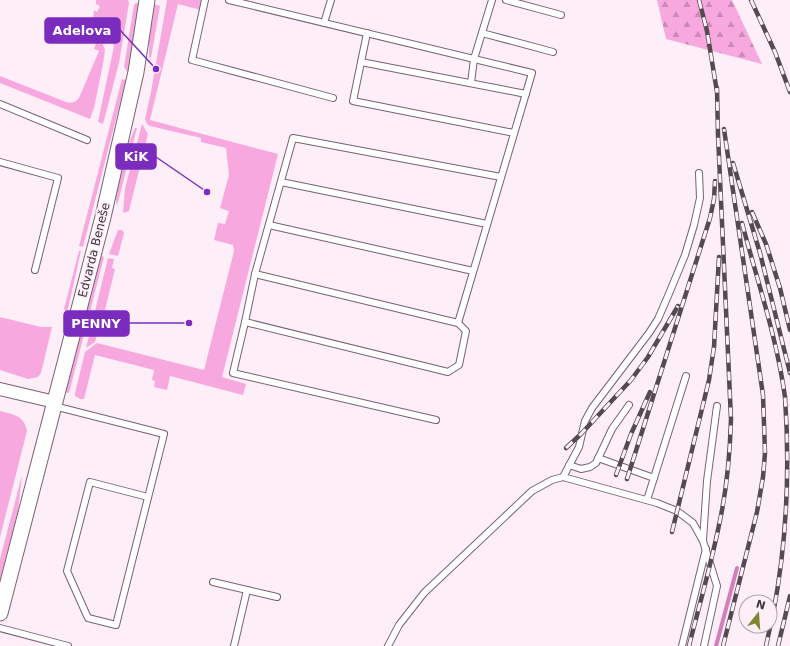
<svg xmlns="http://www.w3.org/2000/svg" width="790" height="646" viewBox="0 0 790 646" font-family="'DejaVu Sans',sans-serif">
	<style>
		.grass { fill: #f7a8de }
		.forest { fill: url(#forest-firs) }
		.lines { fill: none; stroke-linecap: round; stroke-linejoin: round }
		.stream { stroke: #d47fbb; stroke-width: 4 }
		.service-casing { stroke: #786271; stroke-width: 8 }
		.minor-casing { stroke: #786271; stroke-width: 14 }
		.tertiary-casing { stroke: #786271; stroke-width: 17 }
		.service { stroke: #fff; stroke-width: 6 }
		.minor { stroke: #fff; stroke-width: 12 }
		.tertiary { stroke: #fff; stroke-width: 15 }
		.rail-casing { stroke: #544a50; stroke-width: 4.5 }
		.rail { stroke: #fdeef8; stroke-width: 3; stroke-dasharray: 9; stroke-linecap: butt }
		.labels { text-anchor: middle; stroke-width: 4; stroke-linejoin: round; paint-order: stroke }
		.street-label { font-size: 12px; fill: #3d343a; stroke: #fdeef8 }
		.leader { fill: none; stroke: #7b2cbf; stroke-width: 1.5 }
		.callout-dot { fill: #7b2cbf; stroke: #fdeef8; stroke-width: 1.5 }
		.callout { fill: #7b2cbf; stroke: #7b2cbf; stroke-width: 1.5 }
		.callout-label { font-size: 13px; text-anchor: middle; font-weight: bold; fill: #fff }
	</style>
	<defs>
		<pattern id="forest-firs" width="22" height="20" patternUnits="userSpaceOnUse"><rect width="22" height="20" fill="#f7a8de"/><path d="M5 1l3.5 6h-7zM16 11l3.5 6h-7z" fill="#c98ab5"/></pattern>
	</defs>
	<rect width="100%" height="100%" fill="#fdeef8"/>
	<g class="grass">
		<path d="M 96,0 L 128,0 L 129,3 L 119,63 L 103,124 L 98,122 L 114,46 L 106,26 L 95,22 L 93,20 L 94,10 L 97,12 L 100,6 L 96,4 Z"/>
		<path d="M 167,0 L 201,0 L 202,1 L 201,10 L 178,4 L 150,120 L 278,154 L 222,377 L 246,384 L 243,395 L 170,376 L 167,390 L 154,387 L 155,381 L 152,380 L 154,370 L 95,355 L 84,399 L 80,399 L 75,396 L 75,393 L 85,352 L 97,343 L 204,370 L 234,251 L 233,245 L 214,240 L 218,223 L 225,224 L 229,211 L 220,208 L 229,175 L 226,148 L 201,142 L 201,138 L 150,126 L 147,124 L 145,119 L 151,92 Z"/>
		<path d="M 136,3 L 140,3 L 128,73 L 124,67 L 134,5 Z"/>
		<path d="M 154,4 L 160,6 L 151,58 L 149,57 L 149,41 Z"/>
		<path d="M 81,31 L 101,39 L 105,50 L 103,64 L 94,108 L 90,119 L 0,83 L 0,76 L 66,102 C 72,104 76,102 79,98 L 99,51 L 94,49 L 96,43 L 89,40 L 90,37 L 80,33 Z"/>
		<path d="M 122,79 L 126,80 L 83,247 L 79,246 Z"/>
		<path d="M 142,124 L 148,134 L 129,211 L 123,213 L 125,188 Z"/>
		<path d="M 135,128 L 137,128 L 117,206 C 112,186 127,147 135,128 Z"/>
		<path d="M 118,230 L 122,230 L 124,233 L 118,256 L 109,254 Z"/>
		<path d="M 79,251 L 81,251 L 67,313 L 64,309 Z"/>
		<path d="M 99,255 L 104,257 L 69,393 L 64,392 Z"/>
		<path d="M 108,258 L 114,259 L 112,268 L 115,269 L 101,326 L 99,326 L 95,342 L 86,348 Z"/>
		<path d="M 0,317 L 41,327 L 52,327 L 41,373 L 38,377 L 28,379 L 0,370 Z"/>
		<path d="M 0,411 C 14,415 24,415 27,431 L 0,537 Z"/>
		<path d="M 22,475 L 18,511 L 0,580 L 0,559 Z"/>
	</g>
	<path class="forest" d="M 657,0 L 732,0 L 762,64 L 666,39 Z"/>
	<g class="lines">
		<path class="stream" d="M 716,646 L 737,568"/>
		<g class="service-casing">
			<g id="service">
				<path d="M 205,0 L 192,60 L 333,98"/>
				<path d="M 229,0 L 532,73 L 458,323 L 255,274 L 293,138 L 501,177"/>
				<path d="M 506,0 L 561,15"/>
				<path d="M 324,23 L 331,0"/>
				<path d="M 367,33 L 353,101 L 514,133"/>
				<path d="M 482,33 L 553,52"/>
				<path d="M 361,62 L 526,94"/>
				<path d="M 471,83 L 474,59 L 492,0"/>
				<path d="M 0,104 L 87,140"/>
				<path d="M 0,162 L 58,178 L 35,270"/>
				<path d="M 281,182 L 487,224"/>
				<path d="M 269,225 L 473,271"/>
				<path d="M 255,274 L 245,322 L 448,372 L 459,365 L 466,331 L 458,323"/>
				<path d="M 245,322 L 233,373 L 436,420"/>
				<path d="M 54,406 L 164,434 L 116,625 L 88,618 L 67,571 L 90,482 L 148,497"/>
				<path d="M 598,458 L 654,478"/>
				<path d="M 569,465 L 581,469 L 590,467 L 596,463 L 612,429 L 629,405"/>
				<path d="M 563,477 L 579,447 L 585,421 L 592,408 L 649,333 L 658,319 L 668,296 L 685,255 L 694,225 L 700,198 L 699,173"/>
				<path d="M 647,500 L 686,376"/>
				<path d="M 703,540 L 707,481 L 717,406"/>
				<path d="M 213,582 L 277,597"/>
				<path d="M 0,628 L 68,646"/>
				<path d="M 234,646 L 247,590"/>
				<path d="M 388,646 L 399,625 L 424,593 L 532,491 L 552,480 L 563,477 L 657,503 L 677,511 L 693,523 L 703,541 L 717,586 L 704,646"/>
				<path d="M 682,646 L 706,549"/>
			</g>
		</g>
		<g class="minor-casing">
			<path id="minor" d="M 0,389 L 55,402"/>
		</g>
		<g class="tertiary-casing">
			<path id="tertiary" d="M 0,613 L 103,217 L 136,72 L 147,0"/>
		</g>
		<use href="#service" class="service"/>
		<use href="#minor" class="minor"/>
		<use href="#tertiary" class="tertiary"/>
		<g class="rail-casing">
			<g id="rail">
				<path d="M 699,0 L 707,31 L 717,92"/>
				<path d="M 751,0 L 775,52 L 790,92"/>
				<path d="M 733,163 L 760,253 L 790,373"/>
				<path d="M 752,212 L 766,244 L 780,288 L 790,330"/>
				<path d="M 742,223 C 757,280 777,338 785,397 C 790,470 787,542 773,614"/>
				<path d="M 566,448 L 581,434 L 631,380 L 648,357 L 678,306"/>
				<path d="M 616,475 L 631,434 L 650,392"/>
				<path d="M 627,479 L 710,218 L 714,199 L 715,181"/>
				<path d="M 672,532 L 709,380 L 714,347 L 719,257"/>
				<path d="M 689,646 C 699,606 711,565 719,525 C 727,489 730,454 731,419 L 718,135 L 717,88"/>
				<path d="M 723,646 L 757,512 L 763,477 L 765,453 L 763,395 L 724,129"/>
				<path d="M 766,646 L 774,609"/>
				<path d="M 778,646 L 790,596"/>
			</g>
		</g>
		<use href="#rail" class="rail"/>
	</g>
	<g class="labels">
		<g class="street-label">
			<text transform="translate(94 250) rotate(-76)" y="4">Edvarda Beneše</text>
		</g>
	</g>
	<path class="leader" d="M156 69L120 30M207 192L156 157M189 323L129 323"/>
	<g class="callout-dot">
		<circle cx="156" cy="69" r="4"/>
		<circle cx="207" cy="192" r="4"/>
		<circle cx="189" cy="323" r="4"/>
	</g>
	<g class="callout">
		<rect x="45" y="18" width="75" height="25" rx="4"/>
		<rect x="116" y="144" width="40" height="25" rx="4"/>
		<rect x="64" y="311" width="65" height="25" rx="4"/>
	</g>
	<g class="callout-label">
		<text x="82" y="35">Adelova</text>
		<text x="136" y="161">KiK</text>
		<text x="96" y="328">PENNY</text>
	</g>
	<g transform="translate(758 614) rotate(17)"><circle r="19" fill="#fdeef8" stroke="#b0a4ac"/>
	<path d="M0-3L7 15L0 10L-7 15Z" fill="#7e8632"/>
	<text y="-6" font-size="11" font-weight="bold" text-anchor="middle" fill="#3d343a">N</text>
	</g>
</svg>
